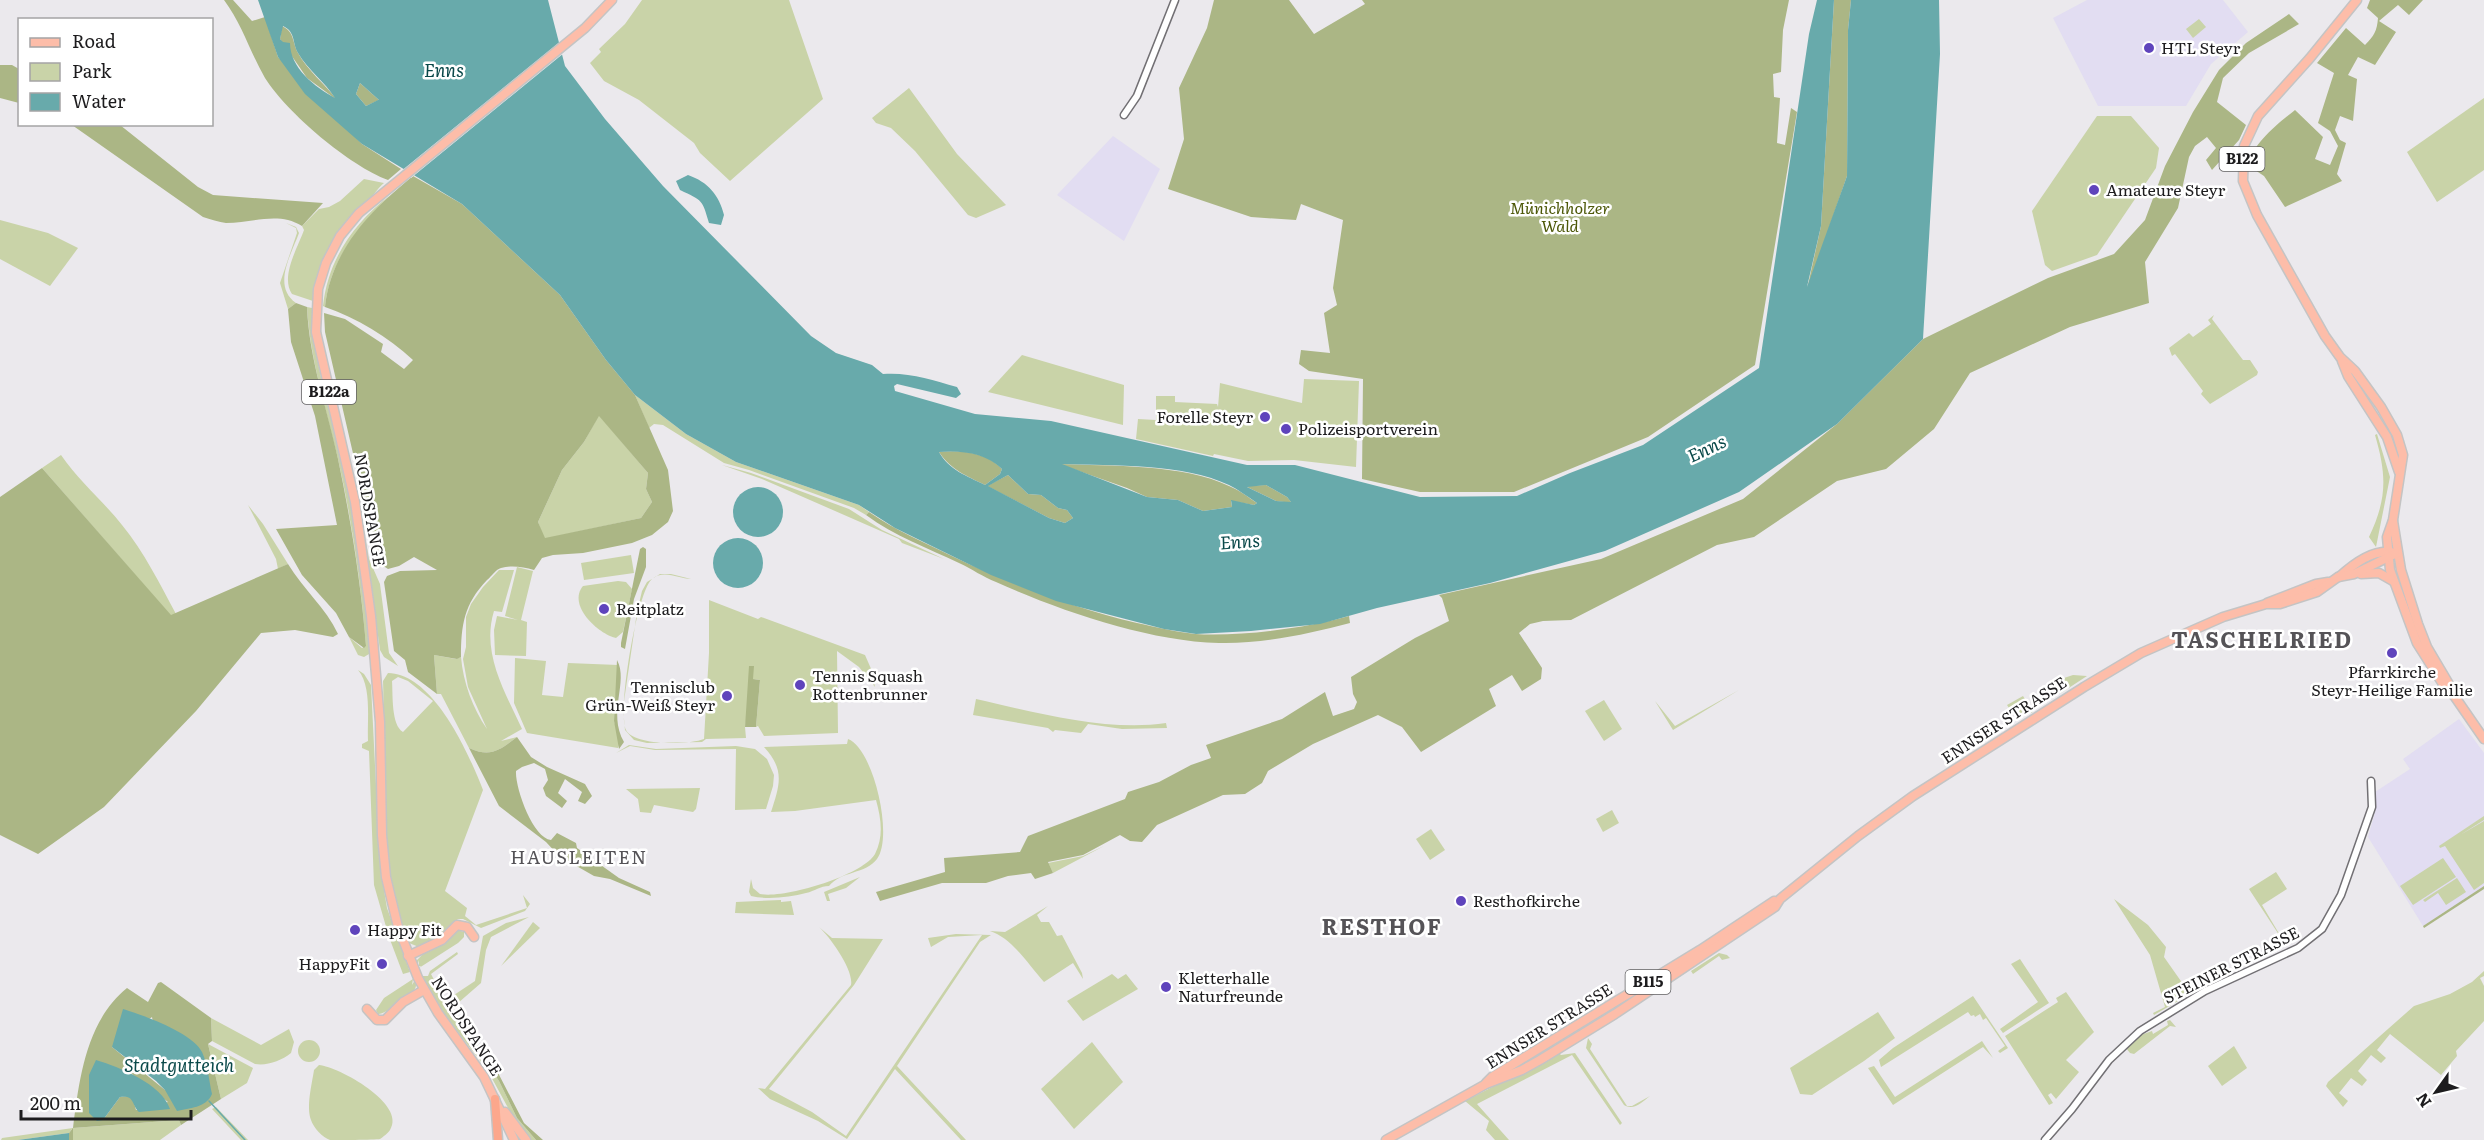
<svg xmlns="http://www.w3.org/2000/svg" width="2484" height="1140" viewBox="0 0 2484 1140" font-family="Literata,serif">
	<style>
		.education { fill: #e2ddf2 }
		.green { fill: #c9d3a8; fill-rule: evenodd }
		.forest { fill: #abb685; fill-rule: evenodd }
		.water { fill: #68aaab; fill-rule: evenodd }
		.pier { fill: #ebe9ed }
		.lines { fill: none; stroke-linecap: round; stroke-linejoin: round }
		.stream { stroke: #68aaab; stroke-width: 1.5 }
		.tertiary-casing { stroke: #727074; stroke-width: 9 }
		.primary-casing { stroke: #c4c4c4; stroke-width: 11 }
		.trunk-casing { stroke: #c4c4c4; stroke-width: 11 }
		.tertiary { stroke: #fff; stroke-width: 6 }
		.primary { stroke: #fdbda9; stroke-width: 8 }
		.trunk { stroke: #fca78c; stroke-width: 8 }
		.poi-dot { fill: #5f44bc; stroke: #fff; stroke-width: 2 }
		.labels { text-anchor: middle; stroke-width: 5; stroke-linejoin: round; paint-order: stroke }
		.shield { fill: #fff; stroke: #616062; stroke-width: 1.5 }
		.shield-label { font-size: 15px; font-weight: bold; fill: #1d1c1e }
		.poi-label { font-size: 16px; fill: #1d1c1e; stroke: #fff; text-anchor: start }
		.park-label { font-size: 16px; font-style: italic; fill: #4d5808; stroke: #fff }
		.street-label { font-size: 16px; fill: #1d1c1e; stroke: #fff }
		.water-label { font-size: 18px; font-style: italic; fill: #094849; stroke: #fff }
		.neighbourhood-label { font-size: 18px; letter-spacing: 1.5px; fill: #555357; stroke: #fff }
		.district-label { font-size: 22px; font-weight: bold; letter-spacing: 1.5px; fill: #555357; stroke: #fff }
	</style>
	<rect width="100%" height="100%" fill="#ebe9ed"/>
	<g class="education">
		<path d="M 2087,0 L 2223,0 L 2248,32 L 2211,64 L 2186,106 L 2098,106 L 2053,18 Z"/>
		<path d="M 1113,136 L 1160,169 L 1124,241 L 1057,195 Z"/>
		<path d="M 2459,719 L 2484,753 L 2484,886 L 2423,926 L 2368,837 L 2376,809 L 2375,792 L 2410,769 L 2403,759 Z"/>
	</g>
	<g class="green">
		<path d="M 642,0 L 789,0 L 823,99 L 730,181 L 700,153 L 694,143 L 639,100 L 604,81 L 590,63 L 601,52 L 599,49 L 625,24 Z"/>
		<path d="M 2199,19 L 2206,27 L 2193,38 L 2186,29 Z"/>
		<path d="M 909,88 L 957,154 L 1006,205 L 976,218 L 968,215 L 915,151 L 891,128 L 876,123 L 872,118 Z"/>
		<path d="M 2484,98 L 2484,170 L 2437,202 L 2407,152 Z"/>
		<path d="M 2097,116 L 2131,116 L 2159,148 L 2156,168 L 2097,255 L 2052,271 L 2045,265 L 2032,211 Z"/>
		<path d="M 364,179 L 384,183 C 378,188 377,191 372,196 C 339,225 321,257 313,301 L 292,294 C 280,277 298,247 304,230 L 302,226 L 319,209 L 329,207 L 340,201 Z"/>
		<path d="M 389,196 C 357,229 330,260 325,307 L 323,306 C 328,260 353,224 389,196 Z"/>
		<path d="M 0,220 L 48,233 L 78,248 L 50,286 L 0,259 Z"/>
		<path d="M 286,223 L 296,227 L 299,233 C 291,255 272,286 296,303 L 288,309 L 280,283 L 297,233 L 296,228 Z"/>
		<path d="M 307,307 L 312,308 C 313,362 331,413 343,465 C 356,525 364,585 370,646 L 369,654 L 364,657 L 358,655 L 349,637 L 362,648 L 366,646 C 361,583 352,521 338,459 C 326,408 310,359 307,307 Z"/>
		<path d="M 319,311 L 323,347 L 356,486 L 369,559 L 380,584 L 389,653 L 398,666 L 384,657 L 380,650 L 361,516 L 322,351 Z"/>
		<path d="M 2214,315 L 2212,319 L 2243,360 L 2250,360 L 2258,372 L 2257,375 L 2210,404 L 2201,394 L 2203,391 L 2175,354 L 2172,356 L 2169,348 L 2189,333 L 2193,337 L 2211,324 L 2208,320 Z"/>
		<path d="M 1022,355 L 1124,385 L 1123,425 L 988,392 Z"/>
		<path d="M 1304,379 L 1359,381 L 1356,467 L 1294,460 L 1248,461 L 1214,454 L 1213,456 L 1136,439 L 1138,419 L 1156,420 L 1156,396 L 1175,396 L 1175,402 L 1217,404 L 1218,407 L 1220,383 L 1302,403 Z"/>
		<path d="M 635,395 L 686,434 L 736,462 L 859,505 L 869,512 L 866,515 L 854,508 L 749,470 L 724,463 L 663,425 L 654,424 L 649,428 Z"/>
		<path d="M 599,415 L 648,473 L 646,489 L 652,502 L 641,518 L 544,539 L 538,522 L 562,470 L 584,442 Z"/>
		<path d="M 2377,434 L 2390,477 L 2376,547 L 2369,537 C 2387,499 2387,476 2375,435 Z"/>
		<path d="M 61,455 C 79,481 103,501 122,525 C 144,552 160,584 176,614 L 171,616 L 42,468 Z"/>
		<path d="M 722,465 L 751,473 L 849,509 L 882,530 L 944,559 L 902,543 L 899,539 L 762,479 Z"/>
		<path d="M 248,505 L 263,524 L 288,564 L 278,569 L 276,559 Z"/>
		<path d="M 631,555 L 634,573 L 584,580 L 581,563 Z"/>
		<path d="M 517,567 L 533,571 L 521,620 L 527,622 L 526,656 L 495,655 L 494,630 L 497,616 L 518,620 L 505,616 Z"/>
		<path d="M 499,570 L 514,570 L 502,612 L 494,611 C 481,653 505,692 522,729 L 501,741 L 517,737 C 500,750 491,758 469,748 L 441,694 L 437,694 L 434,655 L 456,659 L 461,657 C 463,682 473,709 487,729 L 468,687 L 463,659 L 466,647 L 466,617 L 471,604 L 483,587 Z"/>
		<path d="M 660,574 L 671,574 L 691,579 C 679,579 664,569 652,579 C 637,591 617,713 626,730 C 634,746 689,745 704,739 L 709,653 L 709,600 L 758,619 L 761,617 L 865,655 L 872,671 L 875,687 L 859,667 L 837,651 L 838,733 L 764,736 L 758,726 L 756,727 L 760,680 L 753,679 L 745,727 L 746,738 L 706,739 L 702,742 L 647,743 L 634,740 L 625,730 L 623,708 L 637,612 L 642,591 L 647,582 Z"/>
		<path d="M 618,581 L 626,582 L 632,589 L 623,632 L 616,638 C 598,634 567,605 583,586 Z"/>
		<path d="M 515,658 L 546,661 L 542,695 L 563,697 L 568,663 L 618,665 L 614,721 L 620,741 L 618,748 L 527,733 L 514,703 Z"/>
		<path d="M 358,670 L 364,674 L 371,685 L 380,866 L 387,908 L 410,972 L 403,974 L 389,937 L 374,885 L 369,751 L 362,748 L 362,744 L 368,741 C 367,720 372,686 358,670 Z"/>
		<path d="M 388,673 C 434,674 469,754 483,790 L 445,891 L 467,908 L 465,916 L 476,925 L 527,908 L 523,895 L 530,904 L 525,911 L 481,928 L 463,919 L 458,919 L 440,936 L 419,947 L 409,943 C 375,874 386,758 383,681 ZM 398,677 L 408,681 L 433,701 L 403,732 C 391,725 393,695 392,681 Z"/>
		<path d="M 2073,675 L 2087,676 L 2061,693 L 2059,684 L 2064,678 Z"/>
		<path d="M 1739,690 L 1673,730 L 1655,701 L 1675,726 Z"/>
		<path d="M 2023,696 L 2033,712 L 2019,717 L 2013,714 L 2007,705 Z"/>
		<path d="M 976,699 C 1034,712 1107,732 1166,723 L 1167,728 L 1122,729 L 1088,724 L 1081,733 L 1055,730 L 1053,732 L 1048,728 L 973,715 Z"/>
		<path d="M 1604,700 L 1622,729 L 1604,741 L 1585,711 Z"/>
		<path d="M 848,739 C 873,748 894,836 877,859 C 866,874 841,871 829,886 C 820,886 815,891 806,893 C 790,897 768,900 751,896 L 749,892 L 751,879 L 753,888 L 760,894 C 785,899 863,875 875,854 C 884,836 881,818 876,800 L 795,811 L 771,812 C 780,784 785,770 764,747 L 847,744 Z"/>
		<path d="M 629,745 L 656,749 L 736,746 L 755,749 L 767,759 L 774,775 L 773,786 L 766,809 L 735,810 L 736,749 L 655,750 L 630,746 L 616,753 Z"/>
		<path d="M 700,788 L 696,809 L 693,812 L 654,805 L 651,813 L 640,812 L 638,799 L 626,789 Z"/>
		<path d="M 1612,810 L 1619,823 L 1603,832 L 1596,819 Z"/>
		<path d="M 2484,816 L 2484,820 L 2460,835 L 2484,821 L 2484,883 L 2474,890 L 2445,846 L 2440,848 L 2439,846 Z"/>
		<path d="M 1431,829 L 1445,850 L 1430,860 L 1416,839 Z"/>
		<path d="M 1104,846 L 1053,873 L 1048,863 L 1083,856 Z"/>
		<path d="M 2443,858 L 2456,877 L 2413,905 L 2400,886 Z"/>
		<path d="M 2276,872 L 2287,889 L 2262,905 L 2287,947 L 2249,889 Z"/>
		<path d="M 860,877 L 846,888 L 828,894 L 830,901 L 827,901 L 824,892 Z"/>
		<path d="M 2457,878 L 2466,892 L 2446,905 L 2438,893 L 2425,902 L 2423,900 Z"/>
		<path d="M 2114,899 L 2148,925 L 2166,947 L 2164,957 L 2190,994 L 2154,1015 L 2153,1013 L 2165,1007 L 2150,955 Z"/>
		<path d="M 781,900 L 781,902 L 791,901 L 794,915 L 735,913 L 736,902 Z"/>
		<path d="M 1048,906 L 1037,915 L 1041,922 L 1049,922 L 1057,936 L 1062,935 L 1082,973 L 1083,979 L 1073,963 L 1044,982 C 1029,965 1012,938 990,931 L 1005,932 Z"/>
		<path d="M 529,917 L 491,937 L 486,950 L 481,983 L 450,1010 L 465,1027 L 463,1029 L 499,1081 L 517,1118 L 536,1140 L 530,1140 L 520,1130 L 488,1071 L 440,1009 L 421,976 L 428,976 L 430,971 L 457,952 L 458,954 L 431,974 L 444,999 L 448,999 L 475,981 L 483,936 L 506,923 Z"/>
		<path d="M 533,922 L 540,928 L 501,966 Z"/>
		<path d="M 819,927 L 832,938 L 883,939 L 854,985 L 769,1089 L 812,1112 L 846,1136 L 982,935 L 948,937 L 931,947 L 928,938 L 956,934 L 991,935 L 980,942 L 897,1066 L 966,1140 L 961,1140 L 895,1069 L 847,1139 L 818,1121 L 770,1099 L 758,1088 L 765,1089 L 851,985 C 854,970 830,937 819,927 Z"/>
		<path d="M 458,930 L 464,932 L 464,937 L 458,943 L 419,968 L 421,966 L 419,966 L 419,960 L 417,967 L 417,960 L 424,953 Z"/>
		<path d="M 1719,953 L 1727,955 L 1730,958 L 1722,960 L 1719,956 L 1693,974 L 1691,971 Z"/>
		<path d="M 2020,959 L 2049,1003 L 2003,1033 L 2000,1029 L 2038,1002 L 2011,964 Z"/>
		<path d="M 2484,971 L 2484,976 L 2480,978 L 2484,986 L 2484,1021 L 2456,1051 L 2457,1056 L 2441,1075 L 2390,1034 L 2377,1050 L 2386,1058 L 2381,1063 L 2371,1055 L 2358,1071 L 2367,1080 L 2362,1086 L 2351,1078 L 2339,1093 L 2348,1101 L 2343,1107 L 2326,1086 L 2328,1082 L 2414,1006 L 2450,994 L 2472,982 Z"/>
		<path d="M 1112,974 L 1118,979 L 1126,974 L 1138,989 L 1083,1021 L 1067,1001 Z"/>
		<path d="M 413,979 L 412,985 L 415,980 C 416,985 417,986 414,990 C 409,996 385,1015 378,1014 L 376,1010 L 384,998 Z"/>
		<path d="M 2066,992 L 2094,1032 L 2066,1060 L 2079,1072 L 2056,1099 L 2051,1093 L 2048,1095 L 2053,1103 L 2049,1105 L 2005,1036 L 2058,1002 L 2056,998 Z"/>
		<path d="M 1973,996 L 2008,1048 L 2000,1053 L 1998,1051 L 2005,1046 L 1986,1018 L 1983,1020 L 1980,1014 L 1975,1017 L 1974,1015 L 1971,1016 L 1968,1012 L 1881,1067 L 1879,1060 L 1893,1048 Z"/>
		<path d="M 1878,1012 L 1895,1038 L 1864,1061 L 1812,1095 L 1800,1094 L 1790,1068 Z"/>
		<path d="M 211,1018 L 261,1045 L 289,1029 L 294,1042 L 291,1053 C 281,1061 267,1066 255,1064 L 212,1041 Z"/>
		<path d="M 2170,1020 L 2176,1027 L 2170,1026 L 2134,1054 L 2130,1053 L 2126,1048 L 2138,1036 L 2152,1031 L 2153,1034 L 2168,1025 L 2167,1021 Z"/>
		<path d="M 1588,1038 L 1592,1044 L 1590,1049 L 1627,1106 L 1632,1106 L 1650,1096 C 1642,1102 1634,1111 1624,1105 L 1586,1048 Z"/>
		<circle cx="309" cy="1051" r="11"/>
		<path d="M 1982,1041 L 1993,1058 L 1983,1047 L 1893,1105 L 1868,1068 L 1874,1066 L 1895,1097 Z"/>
		<path d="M 1092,1042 L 1123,1082 L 1074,1129 L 1041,1089 Z"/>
		<path d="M 208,1044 L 253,1068 L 247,1083 L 221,1099 Z"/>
		<path d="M 2234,1046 L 2247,1068 L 2222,1086 L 2208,1066 Z"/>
		<path d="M 1559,1053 L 1561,1055 L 1575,1053 L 1622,1123 L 1620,1125 L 1572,1055 L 1477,1104 L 1509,1140 L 1495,1140 L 1486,1130 L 1489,1121 L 1465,1101 Z"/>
		<path d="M 319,1065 C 339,1067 407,1104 390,1130 C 388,1133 383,1137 380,1139 C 375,1140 335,1140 330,1140 C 323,1138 313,1127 311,1120 C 306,1106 312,1084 314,1070 Z"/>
		<path d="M 216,1107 L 248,1140 L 241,1140 L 212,1109 Z"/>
		<path d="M 179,1120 L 181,1125 L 160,1140 L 73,1140 L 72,1129 L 69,1133 L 18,1140 L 1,1140 L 2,1138 L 73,1128 Z"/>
	</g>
	<g class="forest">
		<path d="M 224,0 L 233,0 L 252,21 L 265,17 L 278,57 L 362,144 L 401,169 L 388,180 C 350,166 287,113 265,78 C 250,52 242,24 224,0 Z"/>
		<path d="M 1214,0 L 1289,0 L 1314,34 L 1365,4 L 1362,0 L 1789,0 L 1783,30 L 1781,72 L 1773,74 L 1774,97 L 1780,98 L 1777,143 L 1785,145 L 1791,108 L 1797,112 L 1755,365 L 1648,437 L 1514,492 L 1420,492 L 1362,479 L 1363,379 L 1309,371 L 1299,364 L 1301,350 L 1330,353 L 1324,313 L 1337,305 L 1333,288 L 1343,220 L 1301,204 L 1296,220 L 1251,217 L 1168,189 L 1184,139 L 1179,88 L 1207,28 Z"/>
		<path d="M 1834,0 L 1851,0 L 1848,30 L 1847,176 L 1806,294 L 1821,226 Z"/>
		<path d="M 2370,0 L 2423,0 L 2409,15 L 2398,5 L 2379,21 L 2396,32 L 2375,65 L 2358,57 L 2348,75 L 2357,79 L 2353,121 L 2340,116 L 2335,130 L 2340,140 L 2346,143 L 2337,174 L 2342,181 L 2285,207 L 2264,176 L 2249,166 C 2250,145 2280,122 2295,110 L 2323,137 L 2315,159 L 2330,165 L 2338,146 L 2330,131 L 2318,123 L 2334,73 L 2317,63 L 2346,28 L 2365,45 C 2374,36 2377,31 2378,18 L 2367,8 Z"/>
		<path d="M 2289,14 L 2299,24 L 2249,53 L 2223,78 L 2217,102 L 2246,125 L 2239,140 L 2212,170 L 2206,160 L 2216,148 L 2207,137 L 2195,146 L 2189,157 L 2178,208 L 2145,262 L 2149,303 L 2070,327 L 1970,373 L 1934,429 L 1886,469 L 1837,481 L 1754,537 L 1717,545 L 1571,620 L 1543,621 L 1530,624 L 1519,633 L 1542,668 L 1541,679 L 1522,691 L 1512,675 L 1489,689 L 1496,706 L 1421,752 L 1402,727 L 1378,715 L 1313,744 L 1268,771 L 1262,783 L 1245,794 L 1223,795 L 1157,825 L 1142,842 L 1130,841 L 1120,835 L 1083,855 L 1048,862 L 1053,873 L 1035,879 L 1031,873 L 1008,876 L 986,883 L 942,883 L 880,901 L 876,892 L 945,872 L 944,858 L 1020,852 L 1028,836 L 1125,799 L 1128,792 L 1159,782 L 1191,765 L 1211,758 L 1206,745 L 1282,719 L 1325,692 L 1333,716 L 1354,709 L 1357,702 L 1353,694 L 1351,677 L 1415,638 L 1449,621 L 1442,598 L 1439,595 L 1601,559 L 1743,499 L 1837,424 L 1923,339 L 2048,278 L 2114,254 L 2145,220 L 2165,166 L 2193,112 L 2219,70 L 2246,43 Z"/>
		<path d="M 282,26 C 295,32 292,42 298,53 C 307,70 325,84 337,100 L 307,78 L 280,39 Z"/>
		<path d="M 0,65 L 12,65 L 19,69 L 19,103 L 0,98 Z"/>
		<path d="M 360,83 L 379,100 L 366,106 L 356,94 Z"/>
		<path d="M 72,125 L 120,125 L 198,187 L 213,195 L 323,203 L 302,226 C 278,211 253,223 226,223 C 219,222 210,219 203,217 Z"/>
		<path d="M 413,176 L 462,204 L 560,295 L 606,360 L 635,395 L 668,470 L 673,511 L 668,522 L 652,535 L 632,543 L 583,553 L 553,555 L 542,558 L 534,570 C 523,567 512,565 501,568 C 496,569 492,576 487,580 C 464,604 461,625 461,657 L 457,659 L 434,655 L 437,694 L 408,672 L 405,660 L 394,651 L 384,582 L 387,576 L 400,571 L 437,570 L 414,557 L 399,566 L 388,569 L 376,561 L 372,553 L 361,488 L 325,332 L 324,313 L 345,319 L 383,344 L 381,352 L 404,369 L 413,360 C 388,337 357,318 325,307 C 331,250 371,210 413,176 ZM 599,416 L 648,473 L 646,489 L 652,502 L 641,518 L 545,538 L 538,522 L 562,470 L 584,442 Z"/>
		<path d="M 296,303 L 307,307 C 309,359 327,408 338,459 C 351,521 361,583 366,646 L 364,648 L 349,637 L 336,613 L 302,575 L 276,529 L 337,525 L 315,416 L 291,342 L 288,309 Z"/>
		<path d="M 939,452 C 961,450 986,452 1002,469 L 1000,474 L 985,485 C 967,476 951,470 939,452 Z"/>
		<path d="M 1059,464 C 1110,466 1184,464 1229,486 C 1239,490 1248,497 1257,503 L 1254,505 L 1231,501 L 1232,507 L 1203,511 L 1178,500 L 1147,497 L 1127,488 Z"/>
		<path d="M 42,468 L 171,615 L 288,564 C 303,589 326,608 338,634 L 333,637 L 295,630 L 261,633 L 196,711 L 104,807 L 38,854 L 0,835 L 0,497 Z"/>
		<path d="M 1008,475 L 1028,494 L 1041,495 L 1058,508 L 1067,510 L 1073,518 L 1065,523 L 1049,518 L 987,486 Z"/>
		<path d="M 1266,485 L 1287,497 L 1292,503 L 1276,501 L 1245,486 Z"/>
		<path d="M 869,512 C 895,530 925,543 954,557 C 1013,585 1073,608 1137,623 C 1156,627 1176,632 1195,634 C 1239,637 1307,628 1349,616 L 1350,623 C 1308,634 1263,644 1219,643 C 1148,641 1061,611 996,582 C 983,577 972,569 959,563 C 928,548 894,536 866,515 Z"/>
		<path d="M 643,547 L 646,549 L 646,567 L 634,599 L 625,649 L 621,647 L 621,643 L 640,549 Z"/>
		<path d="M 617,660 C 629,682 607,712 624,742 L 619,749 L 614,721 Z"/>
		<path d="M 749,666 L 754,666 L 753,679 L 760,680 L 756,727 L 745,727 Z"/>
		<path d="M 517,737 L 531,757 L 547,767 L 585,784 L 592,796 L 585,804 L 578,801 L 582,792 L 565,779 L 558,793 L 567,801 L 562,808 L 546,796 L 543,788 L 548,780 L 545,769 L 534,763 L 522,767 L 516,771 C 515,788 533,838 551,840 L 557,833 L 576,843 L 577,848 L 619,878 L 650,892 L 651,896 L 610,879 L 594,876 L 559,856 L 546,842 L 499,806 L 469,748 C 491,758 500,750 517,737 Z"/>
		<path d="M 2484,886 L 2484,889 L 2424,928 L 2423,926 Z"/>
		<path d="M 161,982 L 211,1018 L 212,1041 L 208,1044 L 221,1099 L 181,1125 L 179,1120 L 73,1128 L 73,1140 L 69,1140 L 69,1133 L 73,1128 C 79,1080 86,1021 127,988 L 148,1002 L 158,983 ZM 152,1017 L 165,1090 L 112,1047 ZM 128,1071 L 168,1102 L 136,1110 L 133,1099 L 128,1096 L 120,1097 L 103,1120 Z"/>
		<path d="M 465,1027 L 495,1067 L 524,1123 L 543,1140 L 536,1140 L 517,1118 L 499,1081 L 463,1028 Z"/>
	</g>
	<g class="water">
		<path d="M 258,0 L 548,0 L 565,66 L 605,119 L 663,186 L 811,336 L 836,353 L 872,365 L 883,374 C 909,372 932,380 957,387 L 961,394 L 956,398 L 897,384 L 894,386 L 895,391 L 975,414 L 1051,421 L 1247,465 L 1295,465 L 1420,497 L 1517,496 L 1570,473 L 1643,445 L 1759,368 L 1809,34 L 1817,0 L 1834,0 L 1821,226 L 1807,287 L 1847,176 L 1848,30 L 1851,0 L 1939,0 L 1940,54 L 1923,339 L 1837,424 L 1739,492 L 1605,551 L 1490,583 L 1377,608 L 1320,624 L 1251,631 L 1196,634 L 1164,629 L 1056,601 L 991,575 L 895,528 L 859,505 L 736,462 L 686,434 L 635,395 L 606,360 L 560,295 L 462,204 L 362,144 L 305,94 L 278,57 ZM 283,26 C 296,32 292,43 298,53 C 308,70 325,82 335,98 C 315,87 290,68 290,43 L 283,42 L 280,39 ZM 360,83 L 379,100 L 378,100 L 366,106 L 356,94 ZM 939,452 C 961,450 986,453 1002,469 L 1000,474 L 985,485 C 967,476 949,470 939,452 ZM 1062,464 C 1114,466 1182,463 1229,485 C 1239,490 1248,497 1257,503 L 1254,505 L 1231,500 L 1232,507 L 1203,511 L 1178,500 L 1147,497 ZM 1008,475 L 1028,494 L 1041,495 L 1058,508 L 1067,510 L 1073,518 L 1065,523 L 1049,518 L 988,486 ZM 1266,485 L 1287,497 L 1291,502 L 1276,501 L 1247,487 Z"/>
		<path d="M 688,175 C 708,182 719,195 724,215 L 721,225 L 709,223 C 702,199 703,201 680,190 L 676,181 Z"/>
		<circle cx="758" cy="512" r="25"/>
		<circle cx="738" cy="563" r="25"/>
		<path d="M 123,1009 C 143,1015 193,1033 202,1052 C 208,1065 209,1081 212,1094 C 206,1108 189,1108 177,1111 L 165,1090 L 156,1081 L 112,1047 Z"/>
		<path d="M 96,1060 C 119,1067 162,1084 170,1109 L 139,1112 C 131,1104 135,1095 120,1097 L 103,1120 L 97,1121 L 89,1113 L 89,1075 Z"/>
		<path d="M 69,1133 L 69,1140 L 18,1140 Z"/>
	</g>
	<path class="pier" d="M 561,41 L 564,53 L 411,178 L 400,172 Z"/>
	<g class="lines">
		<path class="stream" d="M 209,1101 L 245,1140"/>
		<g class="tertiary-casing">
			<g id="tertiary">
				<path d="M 1124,115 L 1137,96 L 1175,0"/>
				<path d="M 2045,1140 L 2072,1109 L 2109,1060 L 2140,1031 L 2205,991 L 2298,948 L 2322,929 L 2341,895 L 2372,807 L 2371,781"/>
			</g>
		</g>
		<g class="primary-casing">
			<g id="primary">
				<path d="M 2357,0 L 2310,58 L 2258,116 L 2244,146 L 2243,181 L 2257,215 L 2325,336 L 2340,357 L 2355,371 L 2381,407 L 2397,435 L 2403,455 L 2393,520 L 2387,537 L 2390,570 L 2417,643 L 2443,684 L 2455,697 L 2484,739"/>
				<path d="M 2342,361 L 2348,376 L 2387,437 L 2399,472"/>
				<path d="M 2393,521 L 2401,570 L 2418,624 L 2427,647 L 2453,691"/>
				<path d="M 2361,574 L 2379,573 L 2393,581"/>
				<path d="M 2339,577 C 2352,565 2372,549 2391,552"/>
				<path d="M 2267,603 L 2316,584 L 2328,582"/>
				<path d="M 408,956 L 442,940 L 457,925 L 467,927 L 474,937"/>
				<path d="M 367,1009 L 377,1020 L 385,1020 L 403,1002 L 424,990"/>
				<path d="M 1486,1083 L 1492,1077 L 1700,950 L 1774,901"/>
				<path d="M 505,1112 L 526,1140"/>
				<path d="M 514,1140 L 484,1077 L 438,1013 L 418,978 L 398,927 L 386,877 L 382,835 L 380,722 L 371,616 L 355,502 L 316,332 L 318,289 L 326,263 L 340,236 L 359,213 L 585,28 L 612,0"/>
				<path d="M 1386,1140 L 1486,1084 L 1522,1070 L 1540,1060 L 1615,1014 L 1775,907 L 1780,899 L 1858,836 L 1913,796 L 2084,687 L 2141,653 L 2223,617 L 2266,604 L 2280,604 L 2317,592 L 2338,577 L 2354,574 L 2397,553"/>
			</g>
		</g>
		<g class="trunk-casing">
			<path id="trunk" d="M 495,1099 L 498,1140"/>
		</g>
		<use href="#tertiary" class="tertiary"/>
		<use href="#primary" class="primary"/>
		<use href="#trunk" class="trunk"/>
	</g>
	<g class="poi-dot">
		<circle cx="2149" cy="48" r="6"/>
		<circle cx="2094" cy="190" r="6"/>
		<circle cx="1265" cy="417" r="6"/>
		<circle cx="1286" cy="429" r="6"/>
		<circle cx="604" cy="609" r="6"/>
		<circle cx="2392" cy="653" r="6"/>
		<circle cx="800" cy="685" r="6"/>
		<circle cx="727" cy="696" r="6"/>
		<circle cx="1461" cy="901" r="6"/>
		<circle cx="355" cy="930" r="6"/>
		<circle cx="382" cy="964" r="6"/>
		<circle cx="1166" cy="987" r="6"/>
	</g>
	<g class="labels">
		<g class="shield">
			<rect x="2219.5" y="147" width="45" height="24" rx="4.5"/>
			<rect x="302" y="380" width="54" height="24" rx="4.5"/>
			<rect x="1625.5" y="970" width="45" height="24" rx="4.5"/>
		</g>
		<g class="shield-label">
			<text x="2242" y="164">B122</text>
			<text x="329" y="397">B122a</text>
			<text x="1648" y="987">B115</text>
		</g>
		<g class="poi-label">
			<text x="2161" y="54">HTL Steyr</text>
			<text x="2106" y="196">Amateure Steyr</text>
			<text x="1253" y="423" text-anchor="end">Forelle Steyr</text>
			<text x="1298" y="435">Polizeisportverein</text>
			<text x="616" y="615">Reitplatz</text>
			<text x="2392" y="678" text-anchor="middle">Pfarrkirche<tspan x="2392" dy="18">Steyr-Heilige Familie</tspan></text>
			<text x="812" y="682">Tennis Squash<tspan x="812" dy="18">Rottenbrunner</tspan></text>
			<text x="715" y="693" text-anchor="end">Tennisclub<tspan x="715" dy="18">Grün-Weiß Steyr</tspan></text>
			<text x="1473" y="907">Resthofkirche</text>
			<text x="367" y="936">Happy Fit</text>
			<text x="370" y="970" text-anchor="end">HappyFit</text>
			<text x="1178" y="984">Kletterhalle<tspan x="1178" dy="18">Naturfreunde</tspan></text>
		</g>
		<g class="park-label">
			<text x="1560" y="214">Münichholzer<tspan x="1560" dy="18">Wald</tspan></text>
		</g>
		<g class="street-label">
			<text transform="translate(370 510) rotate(80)" y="6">NORDSPANGE</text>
			<text transform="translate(2004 720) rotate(-33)" y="6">ENNSER STRASSE</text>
			<text transform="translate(2231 965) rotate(-27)" y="6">STEINER STRASSE</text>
			<text transform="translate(467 1026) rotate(57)" y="6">NORDSPANGE</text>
			<text transform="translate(1549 1026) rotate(-32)" y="6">ENNSER STRASSE</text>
		</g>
		<g class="water-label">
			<text x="444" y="77">Enns</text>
			<text transform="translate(1707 449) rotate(-25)" y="6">Enns</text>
			<text transform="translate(1240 542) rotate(-4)" y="6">Enns</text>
			<text x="179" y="1072">Stadtgutteich</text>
		</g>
		<g class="neighbourhood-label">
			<text x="579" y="864">HAUSLEITEN</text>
		</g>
		<g class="district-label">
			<text x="2262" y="648">TASCHELRIED</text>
			<text x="1382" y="935">RESTHOF</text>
		</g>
	</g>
	<rect x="18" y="18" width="195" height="108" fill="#ffffff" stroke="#a5a4a5" stroke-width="1.5"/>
	<rect x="30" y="38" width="30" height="9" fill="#fdbda9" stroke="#a5a4a5" stroke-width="1.5"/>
	<text x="72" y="48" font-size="18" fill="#1d1c1e">Road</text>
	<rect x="30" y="63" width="30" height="18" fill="#c9d3a8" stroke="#a5a4a5" stroke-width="1.5"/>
	<text x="72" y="78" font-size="18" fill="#1d1c1e">Park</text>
	<rect x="30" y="93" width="30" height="18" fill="#68aaab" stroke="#a5a4a5" stroke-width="1.5"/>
	<text x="72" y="108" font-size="18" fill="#1d1c1e">Water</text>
	<g transform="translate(2436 1092) rotate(236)" stroke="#ffffff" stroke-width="4.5" paint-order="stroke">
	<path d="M0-4.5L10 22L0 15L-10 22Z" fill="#1d1c1e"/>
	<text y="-9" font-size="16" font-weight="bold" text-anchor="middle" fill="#1d1c1e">N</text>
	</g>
	<path d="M21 1110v9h170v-9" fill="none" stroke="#1d1c1e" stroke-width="3"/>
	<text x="30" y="1110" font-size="18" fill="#1d1c1e" stroke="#ffffff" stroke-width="4.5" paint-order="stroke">200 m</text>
</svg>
